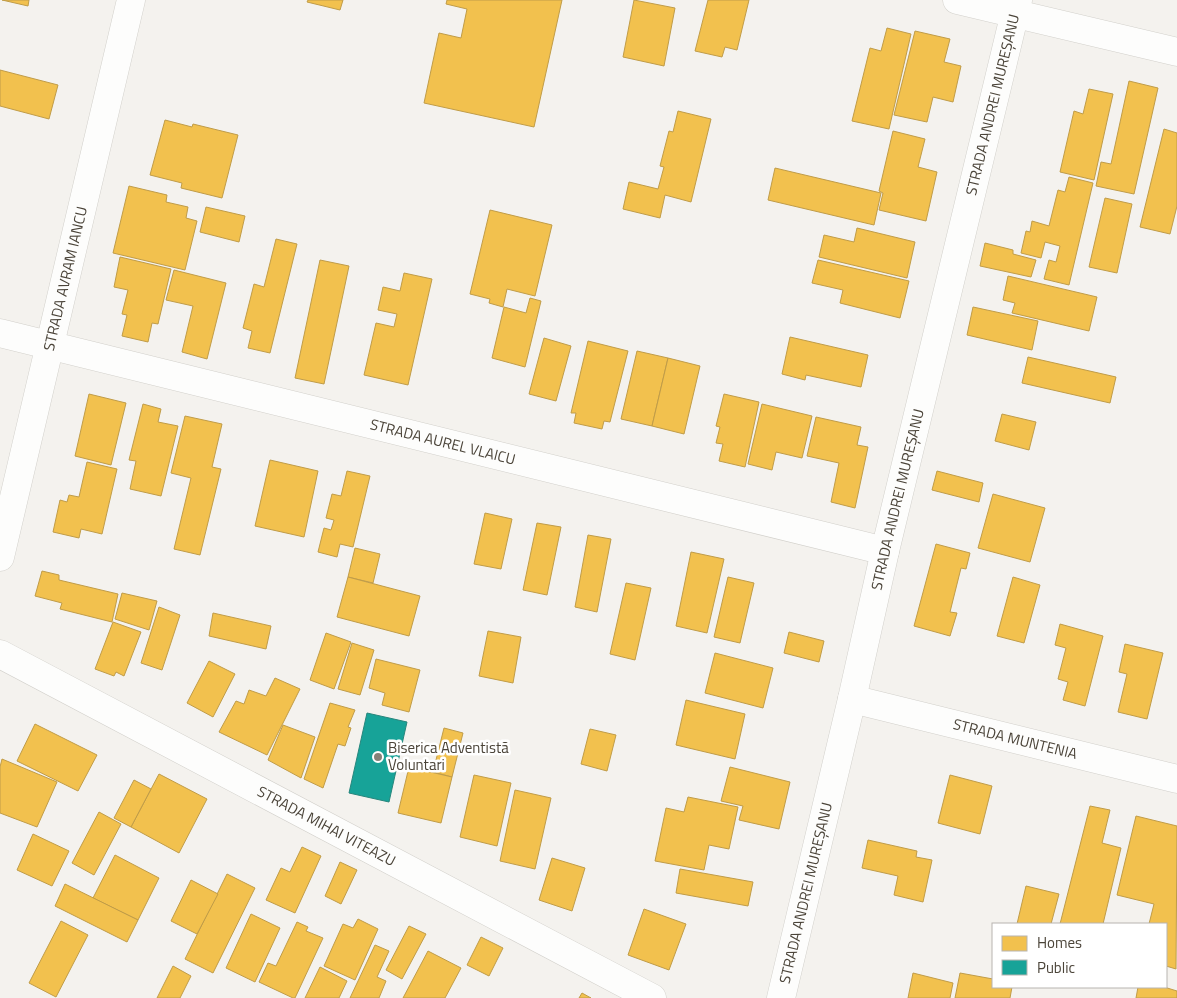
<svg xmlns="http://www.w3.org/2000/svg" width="1177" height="998" viewBox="0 0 1177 998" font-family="'Titillium Web',sans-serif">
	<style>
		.homes { fill: #f2c14e; stroke: #c09c48 }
		.public { fill: #17a398; stroke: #27867c }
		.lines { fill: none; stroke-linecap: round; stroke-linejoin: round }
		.minor-casing { stroke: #d2d0cb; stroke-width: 29 }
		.minor { stroke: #fdfdfc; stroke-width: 28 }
		.poi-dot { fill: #868178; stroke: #fff; stroke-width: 2 }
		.labels { text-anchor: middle; stroke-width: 5; stroke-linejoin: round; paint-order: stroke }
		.street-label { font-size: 15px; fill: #4b4439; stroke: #fff }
		.poi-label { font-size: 15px; fill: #4b4439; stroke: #fff; text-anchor: start }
	</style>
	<rect width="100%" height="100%" fill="#f4f2ee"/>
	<g class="homes">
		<path d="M 2,0 L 29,0 L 28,6 Z"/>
		<path d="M 308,0 L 343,0 L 340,10 L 307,2 Z"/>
		<path d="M 447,0 L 562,0 L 534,127 L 424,103 L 439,33 L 461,38 L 467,9 L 446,4 Z"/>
		<path d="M 634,0 L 675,8 L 664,66 L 623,57 Z"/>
		<path d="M 708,0 L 749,0 L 737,50 L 725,47 L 722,57 L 695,51 Z"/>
		<path d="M 887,28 L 911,34 L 889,129 L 852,121 L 870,48 L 881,51 Z"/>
		<path d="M 915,31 L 950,39 L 944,62 L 961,66 L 953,102 L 933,97 L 927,122 L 894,115 Z"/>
		<path d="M 0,70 L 58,85 L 49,119 L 0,106 Z"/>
		<path d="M 1129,81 L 1158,88 L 1134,194 L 1096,186 L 1101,162 L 1111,164 Z"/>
		<path d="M 1089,89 L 1113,94 L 1094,180 L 1060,172 L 1074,111 L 1083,114 Z"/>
		<path d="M 678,111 L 711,119 L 691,202 L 665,195 L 660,218 L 623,209 L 629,182 L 658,189 L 664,167 L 660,166 L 669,131 L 673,132 Z"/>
		<path d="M 165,120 L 192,127 L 193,124 L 238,135 L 222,198 L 181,188 L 182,183 L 150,175 Z"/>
		<path d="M 1164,129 L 1177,133 L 1177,206 L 1170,234 L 1140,227 Z"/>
		<path d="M 893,131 L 925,139 L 918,167 L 937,172 L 926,221 L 879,210 L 883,193 L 879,191 Z"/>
		<path d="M 775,168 L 881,193 L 874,225 L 768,200 Z"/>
		<path d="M 1069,177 L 1093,183 L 1069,285 L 1044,279 L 1049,260 L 1056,262 L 1060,246 L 1045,242 L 1041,258 L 1021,253 L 1026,231 L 1030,232 L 1032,221 L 1049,226 L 1058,190 L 1065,192 Z"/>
		<path d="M 129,186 L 167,195 L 166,202 L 188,207 L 186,218 L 197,221 L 185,270 L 113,253 Z"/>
		<path d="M 1105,198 L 1132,204 L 1117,273 L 1089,267 Z"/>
		<path d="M 206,207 L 245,216 L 239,242 L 200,232 Z"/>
		<path d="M 490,210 L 552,225 L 535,296 L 507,289 L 503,307 L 489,303 L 490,299 L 470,294 Z"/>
		<path d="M 857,228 L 915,242 L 907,278 L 819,257 L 824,235 L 854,242 Z"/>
		<path d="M 276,239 L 297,244 L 270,353 L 248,348 L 252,331 L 243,328 L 254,284 L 264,287 Z"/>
		<path d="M 985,243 L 1013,250 L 1013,254 L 1036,260 L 1031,277 L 980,266 Z"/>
		<path d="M 120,257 L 171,269 L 158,324 L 152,323 L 148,342 L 122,336 L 127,315 L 122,314 L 128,290 L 114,287 Z"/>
		<path d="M 320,260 L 349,266 L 324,384 L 295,378 Z"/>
		<path d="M 818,260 L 909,281 L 900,318 L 840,303 L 843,290 L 812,283 Z"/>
		<path d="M 174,270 L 226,283 L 207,359 L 182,352 L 193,306 L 166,300 Z"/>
		<path d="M 404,273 L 432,279 L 408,385 L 364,375 L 376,323 L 394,327 L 397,314 L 378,310 L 383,287 L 400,291 Z"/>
		<path d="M 1008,276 L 1097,297 L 1089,331 L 1012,313 L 1015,303 L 1003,300 Z"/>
		<path d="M 530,298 L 541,301 L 525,367 L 492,358 L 504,307 L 526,313 Z"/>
		<path d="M 973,307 L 1038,321 L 1032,350 L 967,335 Z"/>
		<path d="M 790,337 L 868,355 L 861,387 L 806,375 L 805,380 L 782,374 Z"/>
		<path d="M 544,338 L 571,346 L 556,401 L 529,394 Z"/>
		<path d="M 588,341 L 628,351 L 610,422 L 604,421 L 602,429 L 574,423 L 576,413 L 571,413 Z"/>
		<path d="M 637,351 L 668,358 L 652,426 L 621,419 Z"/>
		<path d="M 1028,357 L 1116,377 L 1110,403 L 1022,383 Z"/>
		<path d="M 668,358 L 700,366 L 684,434 L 652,426 Z"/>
		<path d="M 89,394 L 126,403 L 111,465 L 75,456 Z"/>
		<path d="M 724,394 L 759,402 L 745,467 L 719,461 L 723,444 L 716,443 L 720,427 L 716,426 Z"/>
		<path d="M 143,404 L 161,409 L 158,422 L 178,426 L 161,496 L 130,489 L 136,461 L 129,460 Z"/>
		<path d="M 762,404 L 812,416 L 802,458 L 776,452 L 772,470 L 748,464 Z"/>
		<path d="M 1002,414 L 1036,422 L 1029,450 L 995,441 Z"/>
		<path d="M 185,416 L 222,424 L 212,467 L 221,469 L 200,555 L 174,549 L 191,478 L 171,473 Z"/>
		<path d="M 816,417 L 861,427 L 857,445 L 868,447 L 855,508 L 831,502 L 839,463 L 807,456 Z"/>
		<path d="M 270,460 L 318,471 L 304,537 L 255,526 Z"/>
		<path d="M 87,462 L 117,469 L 102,534 L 81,529 L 79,538 L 53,532 L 60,500 L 67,502 L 69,495 L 79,497 Z"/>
		<path d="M 347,471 L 370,476 L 353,547 L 340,544 L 337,557 L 318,552 L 324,528 L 331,530 L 334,520 L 326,518 L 332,494 L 341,496 Z"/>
		<path d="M 937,471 L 983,483 L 979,502 L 932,490 Z"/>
		<path d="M 993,494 L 1045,508 L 1030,562 L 978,548 Z"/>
		<path d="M 485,513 L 512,519 L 501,569 L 474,564 Z"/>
		<path d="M 537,523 L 561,527 L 547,595 L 523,590 Z"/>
		<path d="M 588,535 L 611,539 L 597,612 L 575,607 Z"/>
		<path d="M 936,544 L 970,553 L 966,569 L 961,568 L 950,612 L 957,613 L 950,636 L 914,626 Z"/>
		<path d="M 355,548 L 380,554 L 373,583 L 348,577 Z"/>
		<path d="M 691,552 L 724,559 L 707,633 L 676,626 Z"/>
		<path d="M 42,571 L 59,575 L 59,580 L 118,594 L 112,622 L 60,609 L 62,603 L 35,596 Z"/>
		<path d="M 348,577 L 420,596 L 409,636 L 337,617 Z"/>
		<path d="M 728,577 L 754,583 L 740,643 L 714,637 Z"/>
		<path d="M 1013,577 L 1040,585 L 1024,643 L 997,636 Z"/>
		<path d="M 626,583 L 651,588 L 635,660 L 610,654 Z"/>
		<path d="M 122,593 L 157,601 L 149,630 L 115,619 Z"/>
		<path d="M 159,607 L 180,615 L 162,670 L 141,663 Z"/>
		<path d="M 213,613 L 271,626 L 266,649 L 209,636 Z"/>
		<path d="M 113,622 L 141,632 L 124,676 L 116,672 L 114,676 L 95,669 Z"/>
		<path d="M 1060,624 L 1103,636 L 1085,706 L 1063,700 L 1068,682 L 1058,679 L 1066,648 L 1055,645 Z"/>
		<path d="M 488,631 L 521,637 L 513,683 L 479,676 Z"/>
		<path d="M 789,632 L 824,641 L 819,662 L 784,653 Z"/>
		<path d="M 326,633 L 351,642 L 334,689 L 310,680 Z"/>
		<path d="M 352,643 L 374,650 L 360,695 L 338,689 Z"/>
		<path d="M 1125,644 L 1163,653 L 1147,719 L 1118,712 L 1127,674 L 1119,672 Z"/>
		<path d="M 715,653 L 773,668 L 763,708 L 705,693 Z"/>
		<path d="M 376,659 L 420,670 L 409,712 L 382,705 L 385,693 L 369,688 Z"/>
		<path d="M 209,661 L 235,674 L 213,717 L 187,703 Z"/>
		<path d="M 275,678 L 300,689 L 267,755 L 219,732 L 236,701 L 244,704 L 249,690 L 266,696 Z"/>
		<path d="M 686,700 L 745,714 L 735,759 L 676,745 Z"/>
		<path d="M 330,703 L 355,710 L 348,727 L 351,728 L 345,746 L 338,744 L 323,788 L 304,779 Z"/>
		<path d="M 35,724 L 97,755 L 78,791 L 17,761 Z"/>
		<path d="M 283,725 L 315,737 L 301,778 L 268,760 Z"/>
		<path d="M 444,728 L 463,733 L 452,777 L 433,772 Z"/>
		<path d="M 590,729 L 616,735 L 607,771 L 581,764 Z"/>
		<path d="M 2,759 L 57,782 L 37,827 L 0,813 L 0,767 Z"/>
		<path d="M 409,767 L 452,777 L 441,823 L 398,813 Z"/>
		<path d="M 730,767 L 790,782 L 779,829 L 739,820 L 743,806 L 721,801 Z"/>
		<path d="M 159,774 L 207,799 L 179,853 L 131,827 Z"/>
		<path d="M 474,775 L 511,783 L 497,846 L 460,837 Z"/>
		<path d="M 950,775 L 992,786 L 980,834 L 938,823 Z"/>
		<path d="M 134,780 L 151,789 L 131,827 L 114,818 Z"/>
		<path d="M 515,790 L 551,798 L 535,869 L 500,861 Z"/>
		<path d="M 688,797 L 738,807 L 729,849 L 709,845 L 704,870 L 655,861 L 666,808 L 684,812 Z"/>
		<path d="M 1090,806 L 1110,810 L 1102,843 L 1121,848 L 1103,924 L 1060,924 Z"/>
		<path d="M 99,812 L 121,824 L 94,875 L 72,863 Z"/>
		<path d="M 1136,816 L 1177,826 L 1176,969 L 1166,966 L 1166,924 L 1149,924 L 1154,904 L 1117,895 Z"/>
		<path d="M 33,834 L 69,851 L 52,886 L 17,870 Z"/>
		<path d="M 868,840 L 917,851 L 916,857 L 932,860 L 923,902 L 894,895 L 898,876 L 862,868 Z"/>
		<path d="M 302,847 L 321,856 L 295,913 L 266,900 L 281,868 L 290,872 Z"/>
		<path d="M 115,855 L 159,878 L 138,920 L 93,898 Z"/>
		<path d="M 552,858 L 585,868 L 572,911 L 539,900 Z"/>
		<path d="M 340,862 L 357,870 L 341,904 L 325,896 Z"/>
		<path d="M 680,869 L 753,882 L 748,906 L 676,893 Z"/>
		<path d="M 227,874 L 255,888 L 213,973 L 185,959 Z"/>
		<path d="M 191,880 L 218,894 L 197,934 L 171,921 Z"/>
		<path d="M 65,884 L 138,920 L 127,942 L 55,906 Z"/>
		<path d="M 1026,886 L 1059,894 L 1051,924 L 1017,924 Z"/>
		<path d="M 644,909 L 686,924 L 669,970 L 628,955 Z"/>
		<path d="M 251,914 L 280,928 L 255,982 L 226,968 Z"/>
		<path d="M 358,919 L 378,929 L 355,980 L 324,966 L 343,924 L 353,928 Z"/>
		<path d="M 61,921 L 88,935 L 56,997 L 29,983 Z"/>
		<path d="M 297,922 L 308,927 L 306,931 L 323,938 L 295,998 L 293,998 L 259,982 L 268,963 L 276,966 Z"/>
		<path d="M 409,926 L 426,934 L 402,979 L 386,970 Z"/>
		<path d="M 481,937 L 503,948 L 489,976 L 467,965 Z"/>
		<path d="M 375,945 L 389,951 L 377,977 L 386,981 L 379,998 L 350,998 Z"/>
		<path d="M 428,951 L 461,968 L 445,998 L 403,998 Z"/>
		<path d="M 173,966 L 191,976 L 180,998 L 157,998 Z"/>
		<path d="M 320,967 L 347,981 L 339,998 L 305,998 Z"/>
		<path d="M 913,973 L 953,983 L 950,998 L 908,998 Z"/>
		<path d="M 960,973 L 993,979 L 993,987 L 1012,987 L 1010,998 L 955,998 Z"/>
		<path d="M 1138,987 L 1164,987 L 1177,991 L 1177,998 L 1136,998 Z"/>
		<path d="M 582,993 L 591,998 L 579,998 Z"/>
	</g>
	<path class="public" d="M 367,713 L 407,722 L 389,802 L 349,793 Z"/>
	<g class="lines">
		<g class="minor-casing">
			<g id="minor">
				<path d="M 957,0 L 1177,52"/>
				<path id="s1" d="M 0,333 L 885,551"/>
				<path id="s2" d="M 0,557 L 131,0"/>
				<path id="s3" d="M 0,654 L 652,998"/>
				<path id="s4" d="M 852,699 L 1177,779"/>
				<path id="s5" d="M 781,998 L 852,699 L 885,551 L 1018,0"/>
			</g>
		</g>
		<use href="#minor" class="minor"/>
	</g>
	<circle class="poi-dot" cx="378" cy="757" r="5"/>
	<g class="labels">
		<g class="street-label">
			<text dy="5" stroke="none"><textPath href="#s5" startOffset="918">STRADA ANDREI MUREȘANU</textPath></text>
			<text dy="5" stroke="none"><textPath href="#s2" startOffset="286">STRADA AVRAM IANCU</textPath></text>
			<text dy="5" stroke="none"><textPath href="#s1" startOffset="456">STRADA AUREL VLAICU</textPath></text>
			<text dy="5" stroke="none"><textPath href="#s5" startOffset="512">STRADA ANDREI MUREȘANU</textPath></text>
			<text dy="5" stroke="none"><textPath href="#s4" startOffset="168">STRADA MUNTENIA</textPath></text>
			<text dy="5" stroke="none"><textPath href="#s3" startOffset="369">STRADA MIHAI VITEAZU</textPath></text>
			<text dy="5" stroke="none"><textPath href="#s5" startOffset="108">STRADA ANDREI MUREȘANU</textPath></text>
		</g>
		<g class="poi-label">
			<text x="388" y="753">Biserica Adventistă<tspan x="388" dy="17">Voluntari</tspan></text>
		</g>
	</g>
	<rect x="992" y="923" width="175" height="65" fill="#ffffff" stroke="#b7b4b0"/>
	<rect x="1002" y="936" width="25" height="15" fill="#f2c14e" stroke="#b7b4b0"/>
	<text x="1037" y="948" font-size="15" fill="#4b4439">Homes</text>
	<rect x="1002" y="960" width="25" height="15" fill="#17a398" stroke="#b7b4b0"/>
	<text x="1037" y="973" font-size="15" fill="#4b4439">Public</text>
</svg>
